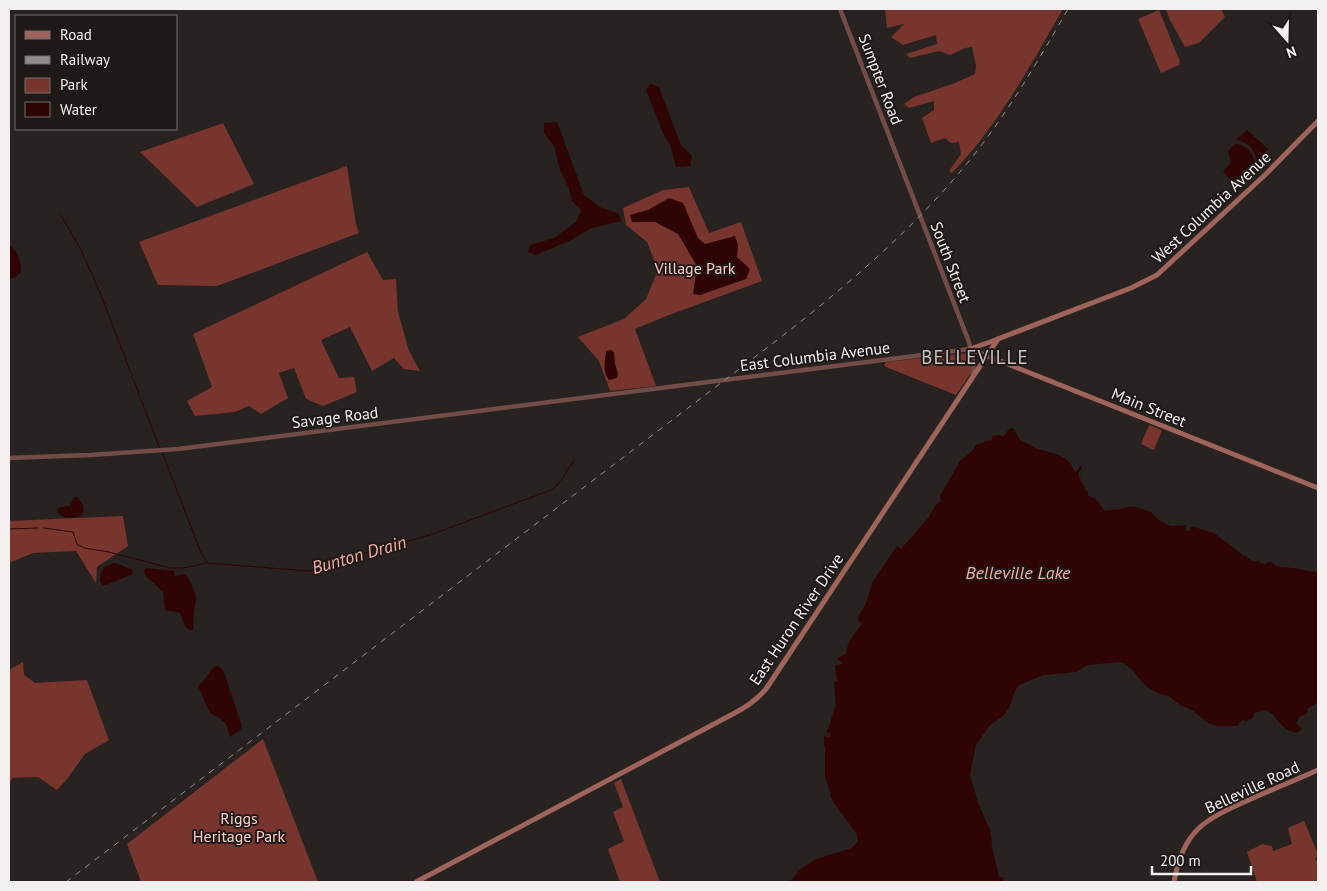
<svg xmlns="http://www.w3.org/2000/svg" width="1327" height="891" viewBox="0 0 1327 891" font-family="'PT Sans',sans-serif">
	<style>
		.green { fill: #77352e }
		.water { fill: #2e0504 }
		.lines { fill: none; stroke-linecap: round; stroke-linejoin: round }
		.stream { stroke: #2e0504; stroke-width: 1 }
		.tertiary { stroke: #724d48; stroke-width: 4.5 }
		.secondary { stroke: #9e645c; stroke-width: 5 }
		.rail { stroke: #918c8b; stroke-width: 1; stroke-dasharray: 6 6; stroke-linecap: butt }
		.labels { text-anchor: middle; stroke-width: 4; stroke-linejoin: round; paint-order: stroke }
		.street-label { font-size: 16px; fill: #f4efef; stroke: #1f1918 }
		.park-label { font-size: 16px; fill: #fecdc6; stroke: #1f1918 }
		.water-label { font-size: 18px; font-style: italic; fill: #f5ada3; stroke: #1f1918 }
		.quarter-label { font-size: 19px; letter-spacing: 1px; fill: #cac2c1; stroke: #1f1918 }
	</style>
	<rect width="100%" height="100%" fill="#282221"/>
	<g class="green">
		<path d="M 885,9 L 1063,9 C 1030,66 998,126 952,173 L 949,171 L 961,154 L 959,142 L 951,143 L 945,138 L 931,143 L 922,118 L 934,110 L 934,101 L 909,108 L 904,104 L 914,97 L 955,83 L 975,74 L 976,66 L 972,47 L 965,48 L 950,55 L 939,51 L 910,58 L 906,54 L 937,44 L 936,35 L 903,45 L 891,37 L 904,24 L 887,28 Z"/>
		<path d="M 1166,9 L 1221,9 L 1225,17 L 1199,43 L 1185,47 L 1170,20 Z"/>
		<path d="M 1159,10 L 1180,62 L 1179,65 L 1161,73 L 1138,19 Z"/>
		<path d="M 223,123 L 254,184 L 197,207 L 140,152 Z"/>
		<path d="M 347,166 L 356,224 L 359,233 L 217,286 L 158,285 L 139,242 Z"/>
		<path d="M 689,187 L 709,233 L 741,222 L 762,281 L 669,315 L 635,329 L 656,386 L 610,391 L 599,361 L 578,337 L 624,319 L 646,299 L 658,270 L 647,242 L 626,225 L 623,208 L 663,190 Z"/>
		<path d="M 367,252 L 383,280 L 396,279 L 398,312 L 409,351 L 420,371 L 404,369 L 394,358 L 372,371 L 350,327 L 321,340 L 339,378 L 354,377 L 357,392 L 323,406 L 306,399 L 294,368 L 279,373 L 288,398 L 261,414 L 249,406 L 235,412 L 195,416 L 187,401 L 212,387 L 193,334 Z"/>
		<path d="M 969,353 L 972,365 L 972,372 L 956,395 L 886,367 L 884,365 L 886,362 Z"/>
		<path d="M 1149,425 L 1162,430 L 1154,450 L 1141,444 Z"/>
		<path d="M 123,516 L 128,546 L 97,567 L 96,583 L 76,551 L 33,553 L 9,563 L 9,521 Z"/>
		<path d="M 23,662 L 24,675 L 35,683 L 87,680 L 109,740 L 85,754 L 68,778 L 57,790 L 38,777 L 13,778 L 9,782 L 9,670 Z"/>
		<path d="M 263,739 L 318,882 L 141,882 L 127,844 Z"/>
		<path d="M 621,779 L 660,882 L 620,882 L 608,849 L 624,841 L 613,812 L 623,807 L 614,783 Z"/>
		<path d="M 1304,821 L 1318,854 L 1315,860 L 1318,861 L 1318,882 L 1257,882 L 1247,852 L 1262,844 L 1272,846 L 1273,851 L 1292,844 L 1288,828 Z"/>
	</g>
	<g class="water">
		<path d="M 650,84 L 659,87 L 681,145 L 692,156 L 690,166 L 676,167 L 670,145 L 663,133 L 646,90 Z"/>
		<path d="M 557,122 L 584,195 L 600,207 L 619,214 L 621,221 L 592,228 L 569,241 L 536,255 L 528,252 L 530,245 L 554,238 L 576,222 L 581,210 L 572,201 L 568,186 L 560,170 L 554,146 L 544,133 L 544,123 Z"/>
		<path d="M 1247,130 L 1268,149 L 1257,160 C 1254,149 1248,142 1236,140 Z"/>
		<path d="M 1235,144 C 1245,144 1253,152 1254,161 L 1233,182 L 1223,172 L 1231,162 L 1228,151 Z"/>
		<path d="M 669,198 L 683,203 L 698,238 L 705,244 L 735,236 L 738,245 L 737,257 L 750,269 L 746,279 L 700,295 L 693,294 L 697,266 L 678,234 L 655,222 L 632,222 L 630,215 L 648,210 Z"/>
		<path d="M 9,245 C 18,251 21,261 21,272 C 18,275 14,279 9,278 Z"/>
		<path d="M 611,350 L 614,352 L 615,364 L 618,373 L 617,378 L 609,380 C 602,371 605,362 606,351 Z"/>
		<path d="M 1011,428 L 1014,429 L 1020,440 L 1031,445 L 1031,446 C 1043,452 1057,451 1068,461 C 1071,463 1073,469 1075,472 L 1077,471 L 1080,466 L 1082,466 L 1082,468 L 1078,474 L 1085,488 L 1084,490 L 1088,491 L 1088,495 L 1093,498 L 1094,497 L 1105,511 L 1116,509 L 1116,510 L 1133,506 L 1151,512 L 1160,521 L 1171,526 L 1186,525 L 1185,530 L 1190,531 L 1191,526 L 1214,533 L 1244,556 L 1244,555 C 1249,558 1251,562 1257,562 L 1258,560 L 1261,563 L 1265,564 L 1270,561 C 1277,569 1284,567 1293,568 C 1302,569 1310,572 1318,572 L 1318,702 L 1307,709 L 1308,713 L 1299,717 L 1296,723 L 1302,729 L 1297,733 C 1293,732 1288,731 1285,728 C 1271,717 1276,707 1254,713 L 1253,718 L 1247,721 L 1242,720 L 1237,726 L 1216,726 L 1208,723 L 1192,710 L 1180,705 L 1170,697 L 1156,692 L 1147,687 L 1131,669 L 1125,664 L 1119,662 L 1088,665 L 1076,672 L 1044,675 L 1019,685 L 1015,691 L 1009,708 L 1003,716 L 990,725 L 976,745 L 971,768 L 970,776 L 978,802 L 991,833 L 992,847 L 999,876 L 1004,878 L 1002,882 L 790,882 L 799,870 L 816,859 L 852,848 L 858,841 L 856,833 L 832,800 L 830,795 L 831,794 L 825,777 L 825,747 L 824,746 L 824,736 L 830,737 L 831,734 L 826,732 C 830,727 832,716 834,708 L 836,707 L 834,682 L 837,681 L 835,665 L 843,664 L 837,658 L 846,654 C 848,639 853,636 862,624 L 858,620 L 859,615 L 866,603 L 873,581 L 897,546 L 901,549 L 928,518 L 935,506 L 940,502 L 940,496 L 960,461 L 972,451 L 976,445 L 985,442 L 984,441 L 992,440 L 992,436 L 999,435 L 1004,436 L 1009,429 Z"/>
		<path d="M 74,497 L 77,497 C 83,503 85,508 82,515 C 73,519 60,520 57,510 L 58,508 L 70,506 Z"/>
		<path d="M 114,563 C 121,564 125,568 132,569 L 133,574 L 106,585 L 103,585 L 100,582 C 100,571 103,566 114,563 Z"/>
		<path d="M 146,568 L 174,571 L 175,576 L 184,574 L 188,577 L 196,595 L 196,602 L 194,610 L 193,630 C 184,631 183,619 180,613 C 174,611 170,612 165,610 L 163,592 L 145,575 L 144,570 Z"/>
		<path d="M 218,666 L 222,669 L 225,675 L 242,726 L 240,730 L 230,737 L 226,724 L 219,718 L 210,713 L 198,686 L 204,680 L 214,667 Z"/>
	</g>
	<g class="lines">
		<g class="stream">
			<path d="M 61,215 L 81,250 L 101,295 L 160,449"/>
			<path d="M 162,452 L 200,550 L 207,562"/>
			<path d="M 44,528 L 73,532 L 77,544 L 84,548 L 109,552 L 170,568 L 183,568 L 207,563 L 309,571 L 336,561 L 430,535 L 551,490 L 562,481 L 567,470 L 574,461"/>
			<path d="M 9,529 L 38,528"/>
		</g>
		<g class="tertiary">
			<path d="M 840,9 L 969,342 L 974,365 L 973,375"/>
			<path d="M 9,458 L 90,455 L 178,449 L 970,349"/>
		</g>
		<g class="secondary">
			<path d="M 970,349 L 990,342 L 1131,288 L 1157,275 L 1266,174 L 1318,121"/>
			<path d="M 970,349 L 1318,488"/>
			<path d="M 416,882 L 731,715 C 745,708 756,701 766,689 L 998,339"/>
			<path d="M 1174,882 C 1183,829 1206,819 1251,799 C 1273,789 1296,780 1318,770"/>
		</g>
		<path class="rail" d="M 66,882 L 772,344 C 839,292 904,238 959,173 C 1002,123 1035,66 1068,9"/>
	</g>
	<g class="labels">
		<g class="street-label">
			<text transform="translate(881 79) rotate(69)" y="6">Sumpter Road</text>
			<text transform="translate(1211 207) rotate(-43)" y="6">West Columbia Avenue</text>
			<text transform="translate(951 262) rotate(69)" y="6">South Street</text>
			<text transform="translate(815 356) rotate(-7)" y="6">East Columbia Avenue</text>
			<text transform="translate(1149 407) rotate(22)" y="6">Main Street</text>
			<text transform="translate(335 417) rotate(-7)" y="6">Savage Road</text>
			<text transform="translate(796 619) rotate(-56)" y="6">East Huron River Drive</text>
			<text transform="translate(1252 787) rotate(-25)" y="6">Belleville Road</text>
		</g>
		<g class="park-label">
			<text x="695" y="274">Village Park</text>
			<text x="239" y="824">Riggs<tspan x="239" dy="18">Heritage Park</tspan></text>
		</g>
		<g class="water-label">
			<text transform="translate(359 555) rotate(-16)" y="6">Bunton Drain</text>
			<text x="1018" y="579">Belleville Lake</text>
		</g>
		<g class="quarter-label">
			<text x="975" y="364">BELLEVILLE</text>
		</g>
	</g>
	<rect width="1327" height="891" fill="none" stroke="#f4efef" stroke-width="20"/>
	<rect x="15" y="15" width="162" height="115" fill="#1f1918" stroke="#746f6e"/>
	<rect x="25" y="31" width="25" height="8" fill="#9e645c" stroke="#746f6e"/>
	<text x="60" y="40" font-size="15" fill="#f4efef">Road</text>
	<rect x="25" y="56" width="25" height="8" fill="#918c8b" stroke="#746f6e"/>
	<text x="60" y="65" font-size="15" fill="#f4efef">Railway</text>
	<rect x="25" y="78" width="25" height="15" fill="#77352e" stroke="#746f6e"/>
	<text x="60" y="90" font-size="15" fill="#f4efef">Park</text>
	<rect x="25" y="102" width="25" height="15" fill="#2e0504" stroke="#746f6e"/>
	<text x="60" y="115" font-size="15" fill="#f4efef">Water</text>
	<g transform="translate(1287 40) rotate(160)" stroke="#1f1918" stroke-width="4" paint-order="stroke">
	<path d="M0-4L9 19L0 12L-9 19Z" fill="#f4efef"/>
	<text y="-8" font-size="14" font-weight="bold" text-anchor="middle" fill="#f4efef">N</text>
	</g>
	<path d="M1152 866v8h99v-8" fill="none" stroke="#f4efef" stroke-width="2.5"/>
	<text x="1160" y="866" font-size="15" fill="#f4efef" stroke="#1f1918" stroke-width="4" paint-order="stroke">200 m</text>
</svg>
